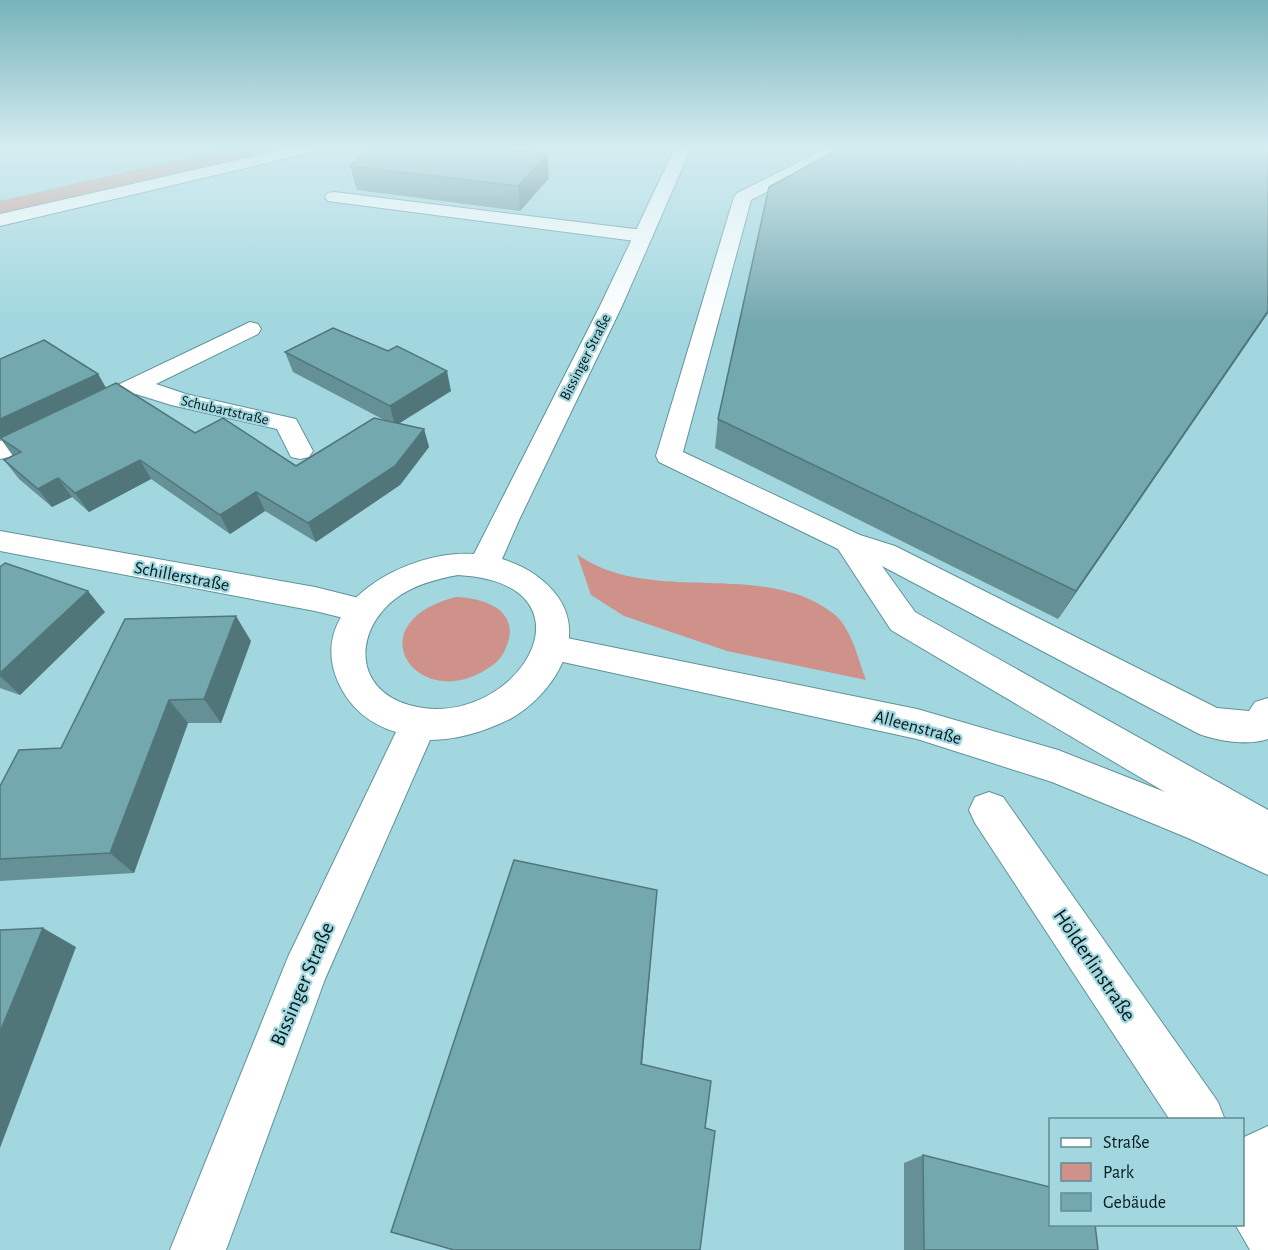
<svg xmlns="http://www.w3.org/2000/svg" width="1268" height="1250" viewBox="0 0 1268 1250" font-family="'Alegreya Sans',sans-serif">
	<style>
		.green { fill: #ce928a }
		.lines { fill: none; stroke-linecap: round; stroke-linejoin: round }
		.minor-casing { stroke: #5f929a; stroke-width: 2 }
		.major-casing { stroke: #5f929a; stroke-width: 2 }
		.minor { fill: #fff; fill-rule: evenodd }
		.major { fill: #fff; fill-rule: evenodd }
		.wall { fill: #649096 }
		.shaded-wall { fill: #51767a }
		.building { fill: #74a8af; stroke: #51767a; stroke-width: 1.5 }
		.labels { text-anchor: middle; stroke-width: 4.5; stroke-linejoin: round; paint-order: stroke }
		.far-street-label { font-size: 15px; fill: #051a1d; stroke: #a2d7df }
		.street-label { font-size: 18px; fill: #051a1d; stroke: #a2d7df }
		.near-street-label { font-size: 21px; fill: #051a1d; stroke: #a2d7df }
	</style>
	<rect width="100%" height="100%" fill="#a2d7df"/>
	<g class="green">
		<path d="M 230,148 L 292,148 L 0,215 L 0,201 Z"/>
		<path d="M 577,554 C 649,607 764,558 834,614 C 852,629 858,659 866,680 L 727,651 L 624,616 L 591,595 Z"/>
		<path d="M 456,597 C 487,598 523,612 505,650 C 501,660 491,667 482,672 C 413,710 357,622 456,597 Z"/>
	</g>
	<g class="lines">
		<g class="minor-casing">
			<g id="minor">
				<path d="M 290,148 L 317,148 L 309,153 L 0,226 L 0,214 Z"/>
				<path d="M 827,148 L 846,148 L 844,151 L 751,200 L 683,452 L 860,535 L 895,546 L 1217,708 L 1249,711 L 1255,702 L 1268,698 L 1268,739 C 1248,746 1219,741 1199,734 L 882,566 L 915,612 L 1268,810 L 1268,875 L 1188,838 L 1052,782 L 917,739 L 540,657 L 535,648 L 540,639 L 552,635 L 917,709 L 1058,750 L 1165,792 L 891,630 L 838,549 L 659,462 L 656,456 L 734,197 L 737,193 Z"/>
				<path d="M 334,192 L 643,230 L 650,232 L 653,236 L 650,240 L 643,242 L 328,201 L 325,197 L 328,193 Z"/>
				<path d="M 250,322 L 258,324 L 261,329 L 258,334 L 156,384 L 186,394 L 296,419 L 313,451 L 309,457 L 300,459 L 291,457 L 277,429 L 171,405 L 136,394 L 9,457 L 0,459 L 0,441 Z"/>
				<path d="M 0,531 L 315,587 L 375,602 L 380,611 L 375,620 L 364,623 L 315,611 L 0,551 Z"/>
				<path d="M 989,792 L 1003,797 L 1218,1102 L 1225,1120 L 1170,1120 L 975,823 L 969,810 L 975,797 Z"/>
				<path d="M 1268,1126 L 1268,1250 L 1250,1250 L 1235,1224 L 1242,1224 L 1242,1138 Z"/>
			</g>
		</g>
		<g class="major-casing">
			<path id="major" d="M 675,148 L 691,148 L 622,306 L 519,520 L 502,559 C 525,566 544,578 558,597 C 589,641 550,697 510,719 C 486,731 457,740 430,740 L 325,979 L 226,1250 L 170,1250 L 288,957 L 396,732 C 370,724 351,709 339,684 C 302,605 408,549 474,554 L 600,306 ZM 458,575 C 608,584 514,735 409,705 C 353,689 354,631 395,599 C 413,585 436,579 458,575 Z"/>
		</g>
		<use href="#minor" class="minor"/>
		<use href="#major" class="major"/>
	</g>
	<g class="wall">
		<path d="M 350,166 L 549,178 L 520,211 L 357,190 Z"/>
		<path d="M 1268,313 L 1058,619 L 715,448 L 718,419 Z"/>
		<path d="M 285,352 L 451,391 L 399,423 L 424,429 L 429,447 L 400,485 L 316,542 L 265,511 L 230,534 L 151,479 L 89,512 L 72,497 L 52,507 L 19,479 L 4,460 L 13,456 L 0,438 L 98,374 L 106,388 L 195,433 L 296,466 L 386,421 L 293,372 Z"/>
		<path d="M 0,567 L 105,612 L 20,695 L 0,688 Z"/>
		<path d="M 251,641 L 221,723 L 188,723 L 134,873 L 0,881 L 0,786 L 61,748 Z"/>
		<path d="M 923,1155 L 1098,1250 L 904,1250 L 904,1163 Z"/>
	</g>
	<g class="shaded-wall">
		<path d="M 547,154 L 549,178 L 520,211 L 518,186 Z"/>
		<path d="M 1268,311 L 1268,313 L 1058,619 L 1076,591 Z"/>
		<path d="M 447,371 L 451,391 L 395,426 L 390,406 Z"/>
		<path d="M 98,374 L 106,388 L 0,439 L 0,419 Z"/>
		<path d="M 424,429 L 429,447 L 400,485 L 316,542 L 308,523 Z"/>
		<path d="M 140,460 L 151,479 L 89,512 L 75,493 Z"/>
		<path d="M 58,478 L 72,497 L 52,507 L 38,489 Z"/>
		<path d="M 256,492 L 265,511 L 230,534 L 220,515 Z"/>
		<path d="M 88,591 L 105,612 L 20,695 L 0,676 L 0,673 Z"/>
		<path d="M 236,616 L 251,641 L 221,723 L 204,699 Z"/>
		<path d="M 169,700 L 188,723 L 134,873 L 110,853 Z"/>
		<path d="M 657,890 L 655,911 L 641,1077 L 641,1064 Z"/>
		<path d="M 43,928 L 76,947 L 0,1148 L 0,1032 Z"/>
	</g>
	<g class="building">
		<path d="M 375,147 L 486,147 L 547,154 L 518,186 L 350,166 Z"/>
		<path d="M 842,147 L 1268,147 L 1268,311 L 1076,591 L 718,419 L 769,187 Z"/>
		<path d="M 333,328 L 388,351 L 397,346 L 447,371 L 390,406 L 285,352 Z"/>
		<path d="M 44,340 L 98,374 L 0,419 L 0,359 Z"/>
		<path d="M 116,383 L 195,433 L 223,418 L 296,466 L 374,418 L 424,429 L 395,466 L 308,523 L 256,492 L 220,515 L 140,460 L 75,493 L 58,478 L 38,489 L 4,460 L 21,452 L 0,438 Z"/>
		<path d="M 5,563 L 88,591 L 0,673 L 0,567 Z"/>
		<path d="M 236,616 L 204,699 L 169,700 L 110,853 L 0,859 L 0,786 L 19,750 L 61,748 L 125,619 Z"/>
		<path d="M 514,860 L 657,890 L 641,1064 L 711,1081 L 705,1128 L 715,1131 L 700,1250 L 454,1250 L 391,1232 Z"/>
		<path d="M 43,928 L 0,1032 L 0,930 Z"/>
		<path d="M 923,1155 L 1050,1187 L 1050,1224 L 1095,1224 L 1098,1250 L 924,1250 Z"/>
	</g>
	<linearGradient id="sky" x2="0" y2="1"><stop stop-color="#77b3ba"/><stop offset="0.46" stop-color="#d5edf1"/><stop offset="1" stop-color="#d5edf1" stop-opacity="0"/></linearGradient>
	<rect width="1268" height="322" fill="url(#sky)"/>
	<g class="labels">
		<g class="far-street-label">
			<text transform="translate(585 357) rotate(-63)" y="5">Bissinger Straße</text>
			<text transform="translate(225 410) rotate(13)" y="5">Schubartstraße</text>
		</g>
		<g class="street-label">
			<text transform="translate(182 576) rotate(11)" y="6">Schillerstraße</text>
			<text transform="translate(918 727) rotate(15)" y="6">Alleenstraße</text>
		</g>
		<g class="near-street-label">
			<text transform="translate(1095 965) rotate(56)" y="7">Hölderlinstraße</text>
			<text transform="translate(302 984) rotate(-67)" y="7">Bissinger Straße</text>
		</g>
	</g>
	<rect x="1049" y="1118" width="195" height="108" fill="#a2d7df" stroke="#638b91" stroke-width="1.5"/>
	<rect x="1061" y="1138" width="30" height="9" fill="#ffffff" stroke="#638b91" stroke-width="1.5"/>
	<text x="1103" y="1148" font-size="18" fill="#051a1d">Straße</text>
	<rect x="1061" y="1163" width="30" height="18" fill="#ce928a" stroke="#638b91" stroke-width="1.5"/>
	<text x="1103" y="1178" font-size="18" fill="#051a1d">Park</text>
	<rect x="1061" y="1193" width="30" height="18" fill="#74a8af" stroke="#638b91" stroke-width="1.5"/>
	<text x="1103" y="1208" font-size="18" fill="#051a1d">Gebäude</text>
</svg>
